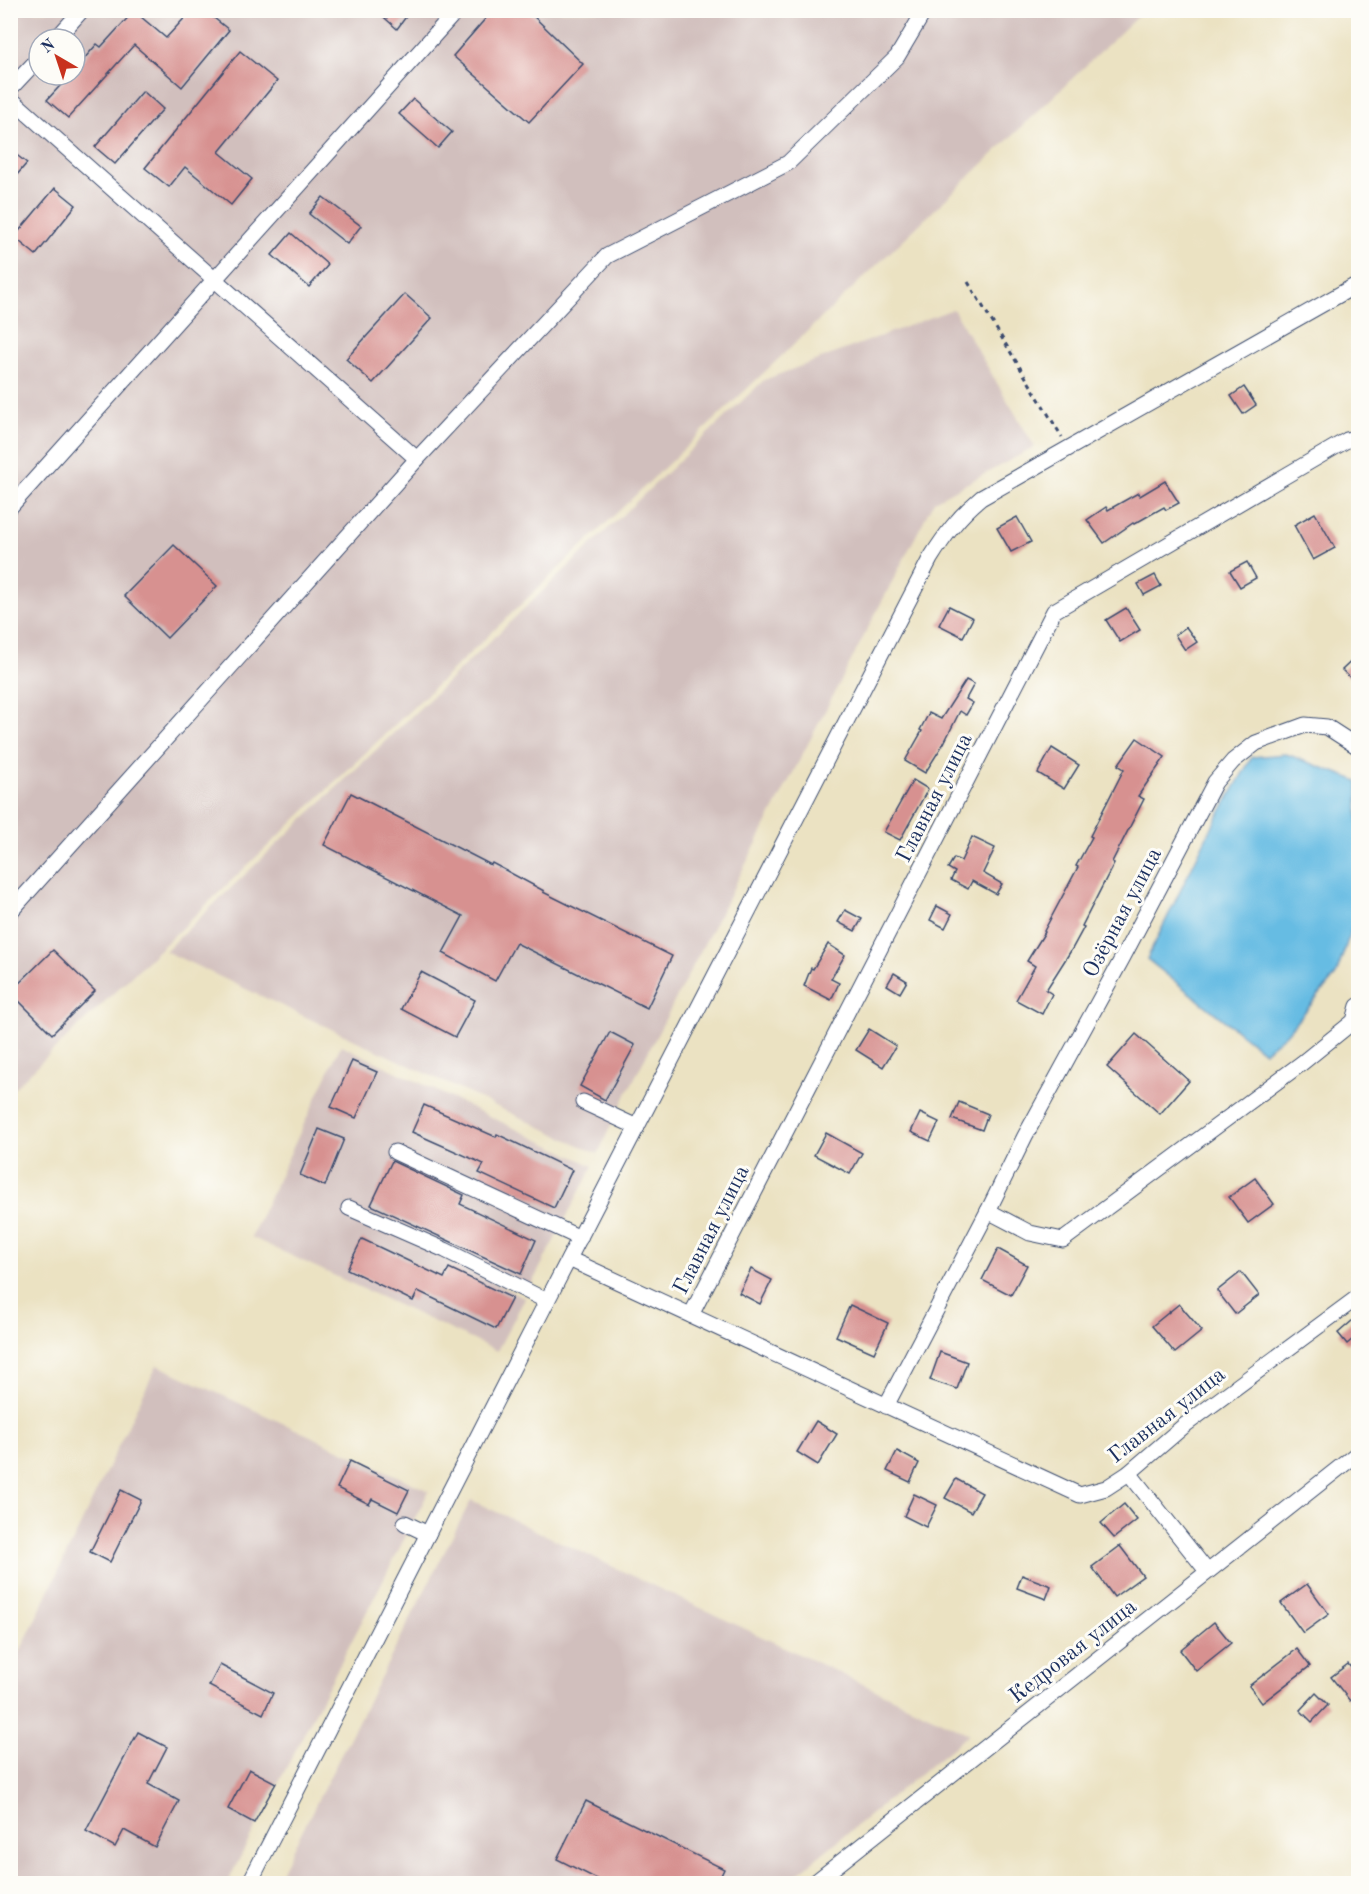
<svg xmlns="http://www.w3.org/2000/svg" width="1369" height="1894" viewBox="0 0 1369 1894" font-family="'Old Standard TT',serif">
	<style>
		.industrial { fill: #d1bfbd; fill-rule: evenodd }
		.water { fill: #66bce3; stroke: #4076a0; stroke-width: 1.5 }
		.building { fill: #d79190 }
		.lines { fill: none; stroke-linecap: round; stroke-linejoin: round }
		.minor-casing { stroke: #3a4a6d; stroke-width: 17 }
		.path { stroke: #3a4a6d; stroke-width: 3; stroke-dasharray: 4.5 4.5; stroke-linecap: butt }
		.minor { stroke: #fff; stroke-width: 15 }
		.labels { text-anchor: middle; stroke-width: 6; stroke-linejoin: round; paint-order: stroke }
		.street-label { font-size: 22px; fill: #1b2f5e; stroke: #fdfcf7 }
	</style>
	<rect width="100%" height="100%" fill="#fdfcf7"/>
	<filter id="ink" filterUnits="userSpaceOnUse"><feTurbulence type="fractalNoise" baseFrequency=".0167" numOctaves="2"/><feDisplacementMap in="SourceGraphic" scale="12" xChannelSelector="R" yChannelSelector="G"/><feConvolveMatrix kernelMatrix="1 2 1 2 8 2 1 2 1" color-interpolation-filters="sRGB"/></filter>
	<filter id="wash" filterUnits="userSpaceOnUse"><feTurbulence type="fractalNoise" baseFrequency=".008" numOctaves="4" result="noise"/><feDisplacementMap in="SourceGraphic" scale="24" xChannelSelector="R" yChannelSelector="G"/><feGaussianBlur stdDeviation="1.35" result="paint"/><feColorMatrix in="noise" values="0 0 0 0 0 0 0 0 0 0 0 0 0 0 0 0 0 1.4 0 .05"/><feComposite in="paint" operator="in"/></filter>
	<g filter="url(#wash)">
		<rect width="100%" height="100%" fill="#ebe2c2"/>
		<g class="industrial">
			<path d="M 11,11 L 1143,11 L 11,1091 ZM 39,39 L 75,39 L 75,75 L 39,75 Z"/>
			<path d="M 953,309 L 1035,447 L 934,501 L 615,1116 L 598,1154 L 165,951 L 764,380 Z"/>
			<path d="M 341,1045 L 593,1166 L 531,1285 L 442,1256 L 525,1298 L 497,1351 L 251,1237 Z"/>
			<path d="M 157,1365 L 429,1491 L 227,1883 L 11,1884 L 11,1661 L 15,1662 Z"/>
			<path d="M 471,1500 L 969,1734 L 786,1883 L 275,1884 Z"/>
		</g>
		<path class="water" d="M 1286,754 L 1358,781 L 1358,910 L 1336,975 L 1286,1034 L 1264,1052 L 1147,959 L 1208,834 L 1252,757 Z"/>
		<g id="blocks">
			<g class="building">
				<path d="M 192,10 L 204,10 L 229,30 L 182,87 L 134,45 L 68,118 L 47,100 L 70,75 L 75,75 L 75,69 L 97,44 L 101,47 L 134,11 L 166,38 Z"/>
				<path d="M 376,10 L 411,10 L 397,29 Z"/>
				<path d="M 493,10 L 527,10 L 583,64 L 529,122 L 453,56 Z"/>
				<path d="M 240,51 L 277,81 L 219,152 L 252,179 L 231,205 L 185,167 L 169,187 L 145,168 Z"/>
				<path d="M 143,91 L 163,109 L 115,164 L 95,147 Z"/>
				<path d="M 413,99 L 452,132 L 438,148 L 399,114 Z"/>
				<path d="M 10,150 L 27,163 L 10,183 Z"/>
				<path d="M 55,188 L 76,205 L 36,255 L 14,237 Z"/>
				<path d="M 323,197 L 361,226 L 347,244 L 309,214 Z"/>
				<path d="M 291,233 L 328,265 L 309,287 L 272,255 Z"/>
				<path d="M 405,294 L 432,318 L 373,383 L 346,359 Z"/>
				<path d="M 1244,387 L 1256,405 L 1243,414 L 1231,396 Z"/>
				<path d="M 1165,481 L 1179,503 L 1166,510 L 1164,507 L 1134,524 L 1133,523 L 1104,543 L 1087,520 L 1106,507 L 1108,510 L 1138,493 L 1140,496 Z"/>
				<path d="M 1315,513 L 1335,548 L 1313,560 L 1294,525 Z"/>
				<path d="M 1017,517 L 1031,542 L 1011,552 L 997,528 Z"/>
				<path d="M 174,545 L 217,586 L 167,638 L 124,596 Z"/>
				<path d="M 1247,562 L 1256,578 L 1240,587 L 1230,571 Z"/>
				<path d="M 1155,575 L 1161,586 L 1144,595 L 1138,584 Z"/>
				<path d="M 949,606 L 973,618 L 963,637 L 939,625 Z"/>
				<path d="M 1126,608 L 1140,630 L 1120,642 L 1106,620 Z"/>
				<path d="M 1186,627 L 1197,642 L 1185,650 L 1175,635 Z"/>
				<path d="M 1359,654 L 1359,686 L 1342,670 Z"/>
				<path d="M 966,680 L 974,684 L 966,699 L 973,703 L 966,715 L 960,711 L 944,743 L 925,773 L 905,761 L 922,731 L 920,730 L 929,713 L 941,719 Z"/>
				<path d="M 1137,738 L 1165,757 L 1138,796 L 1144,799 L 1112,862 L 1114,863 L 1082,926 L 1084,927 L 1072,949 L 1046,990 L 1052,994 L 1042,1014 L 1016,1000 L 1035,966 L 1027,961 L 1045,932 L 1044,931 L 1078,867 L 1076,866 L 1092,837 L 1090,836 L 1124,769 L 1118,765 Z"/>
				<path d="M 1052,748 L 1079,765 L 1064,789 L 1038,773 Z"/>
				<path d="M 913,780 L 928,789 L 900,840 L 884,832 Z"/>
				<path d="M 351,793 L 491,865 L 492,863 L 544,891 L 543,892 L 672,956 L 647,1008 L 516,943 L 495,981 L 443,953 L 463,916 L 324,845 Z"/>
				<path d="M 972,837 L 995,848 L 983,873 L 1002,884 L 996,894 L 972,881 L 968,889 L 951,880 L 955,872 L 948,868 L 954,858 L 961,861 Z"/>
				<path d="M 937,906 L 952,914 L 945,928 L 930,920 Z"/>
				<path d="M 845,910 L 862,919 L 855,931 L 838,922 Z"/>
				<path d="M 828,944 L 845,955 L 831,979 L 839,983 L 831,1000 L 804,986 L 811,968 L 813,969 Z"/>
				<path d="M 53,950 L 95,991 L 52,1034 L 10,992 Z"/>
				<path d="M 421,972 L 475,1000 L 455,1037 L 401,1009 Z"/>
				<path d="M 894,973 L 907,981 L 900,993 L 887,985 Z"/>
				<path d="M 869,1029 L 896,1046 L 883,1067 L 856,1050 Z"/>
				<path d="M 610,1032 L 635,1045 L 605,1100 L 580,1086 Z"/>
				<path d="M 1136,1034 L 1189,1081 L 1160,1114 L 1107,1067 Z"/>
				<path d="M 352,1061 L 377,1072 L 356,1118 L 331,1107 Z"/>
				<path d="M 959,1102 L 988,1114 L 982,1130 L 952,1119 Z"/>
				<path d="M 424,1105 L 496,1137 L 497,1134 L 572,1170 L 554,1208 L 479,1173 L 484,1164 L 412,1132 Z"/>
				<path d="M 920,1113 L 939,1122 L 930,1141 L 911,1132 Z"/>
				<path d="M 319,1129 L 344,1139 L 325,1186 L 300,1175 Z"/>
				<path d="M 826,1133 L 862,1153 L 850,1174 L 814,1155 Z"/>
				<path d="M 392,1161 L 464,1195 L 460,1204 L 536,1240 L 521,1274 L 371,1205 Z"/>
				<path d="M 1255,1178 L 1274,1204 L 1248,1223 L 1229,1197 Z"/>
				<path d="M 362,1239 L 444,1278 L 449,1268 L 512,1298 L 496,1329 L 418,1291 L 413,1301 L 347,1269 Z"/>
				<path d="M 998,1249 L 1027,1265 L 1011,1295 L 982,1280 Z"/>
				<path d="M 751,1269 L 772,1280 L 760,1304 L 739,1293 Z"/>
				<path d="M 1241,1272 L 1259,1295 L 1235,1314 L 1217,1291 Z"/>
				<path d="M 1179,1304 L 1202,1331 L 1175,1353 L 1152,1326 Z"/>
				<path d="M 850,1305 L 888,1323 L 874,1353 L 836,1336 Z"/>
				<path d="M 1353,1320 L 1359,1327 L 1359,1334 L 1347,1344 L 1338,1333 Z"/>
				<path d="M 940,1352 L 967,1362 L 957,1389 L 930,1380 Z"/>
				<path d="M 816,1421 L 837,1434 L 818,1465 L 797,1452 Z"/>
				<path d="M 897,1451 L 919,1463 L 910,1482 L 887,1471 Z"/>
				<path d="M 350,1461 L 409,1490 L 398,1512 L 372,1499 L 369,1504 L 337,1488 Z"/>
				<path d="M 956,1479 L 982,1493 L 971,1512 L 945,1498 Z"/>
				<path d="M 121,1490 L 141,1500 L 110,1562 L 90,1552 Z"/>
				<path d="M 914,1494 L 937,1505 L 926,1527 L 904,1516 Z"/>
				<path d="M 1124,1504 L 1137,1520 L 1114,1538 L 1101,1523 Z"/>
				<path d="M 1120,1546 L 1143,1576 L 1114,1597 L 1092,1567 Z"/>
				<path d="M 1022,1575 L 1051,1586 L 1046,1599 L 1017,1588 Z"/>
				<path d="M 1307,1584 L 1329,1614 L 1303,1633 L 1281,1603 Z"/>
				<path d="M 1214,1622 L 1231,1643 L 1196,1671 L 1180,1650 Z"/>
				<path d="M 1297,1649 L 1310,1666 L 1262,1703 L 1249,1686 Z"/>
				<path d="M 1348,1664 L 1359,1678 L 1359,1694 L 1350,1701 L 1331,1677 Z"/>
				<path d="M 220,1665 L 273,1693 L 263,1714 L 209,1686 Z"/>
				<path d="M 1316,1693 L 1328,1705 L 1312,1722 L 1300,1710 Z"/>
				<path d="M 138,1732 L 167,1747 L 148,1784 L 179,1801 L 155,1847 L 124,1830 L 115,1847 L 86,1831 Z"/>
				<path d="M 249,1769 L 276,1783 L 254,1823 L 228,1809 Z"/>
				<path d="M 586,1801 L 724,1869 L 717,1884 L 607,1884 L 557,1859 Z"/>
			</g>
		</g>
	</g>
	<g filter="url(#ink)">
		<use href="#blocks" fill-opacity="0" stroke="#3a4a6d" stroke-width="1.5"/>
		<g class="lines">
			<g class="minor-casing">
				<g id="minor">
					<path d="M 56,39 L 82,10"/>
					<path d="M 10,89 L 39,58"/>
					<path d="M 10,98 L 417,459"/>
					<path d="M 10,507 L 457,10"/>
					<path d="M 10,912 L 417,459 L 607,256 L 788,163 L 897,57 L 925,10"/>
					<path d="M 583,1102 L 637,1127"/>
					<path d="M 395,1152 L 580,1238"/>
					<path d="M 349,1208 L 445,1250 L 547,1301"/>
					<path d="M 988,1211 L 1030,1233 L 1063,1240 L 1302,1063 L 1354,1021 L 1358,1006"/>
					<path d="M 569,1259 L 1080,1495 L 1106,1488 L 1129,1473 L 1185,1425 L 1358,1297"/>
					<path d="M 691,1315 L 1054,611 L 1347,440 L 1358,437"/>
					<path d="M 886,1406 L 988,1211 L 1025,1136 L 1123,957 L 1215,782 L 1233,761 L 1256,743 L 1305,725 L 1327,727 L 1358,747"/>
					<path d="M 1129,1473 L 1207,1571"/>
					<path d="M 405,1523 L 428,1534"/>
					<path d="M 249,1884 L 547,1301 L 930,559 C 945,535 959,516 981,498 L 1358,284"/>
					<path d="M 813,1884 L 1358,1453"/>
				</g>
			</g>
			<path class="path" d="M 968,282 L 1062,437"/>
			<use href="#minor" class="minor"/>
		</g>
	</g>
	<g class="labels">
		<g class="street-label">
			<text transform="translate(933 797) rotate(-63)" y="8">Главная улица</text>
			<text transform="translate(1121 912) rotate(-62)" y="8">Озёрная улица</text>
			<text transform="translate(710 1229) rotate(-63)" y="8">Главная улица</text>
			<text transform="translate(1166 1414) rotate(-38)" y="8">Главная улица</text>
			<text transform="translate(1072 1650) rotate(-38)" y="8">Кедровая улица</text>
		</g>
	</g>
	<rect width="1369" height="1894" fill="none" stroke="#fdfcf7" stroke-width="36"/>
	<g transform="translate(57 57) rotate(321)"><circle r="28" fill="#fdfcf7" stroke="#a3aaba" stroke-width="1.5"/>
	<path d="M0-4.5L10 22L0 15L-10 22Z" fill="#c8321e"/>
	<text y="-9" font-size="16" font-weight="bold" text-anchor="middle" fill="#1b2f5e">N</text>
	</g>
</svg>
